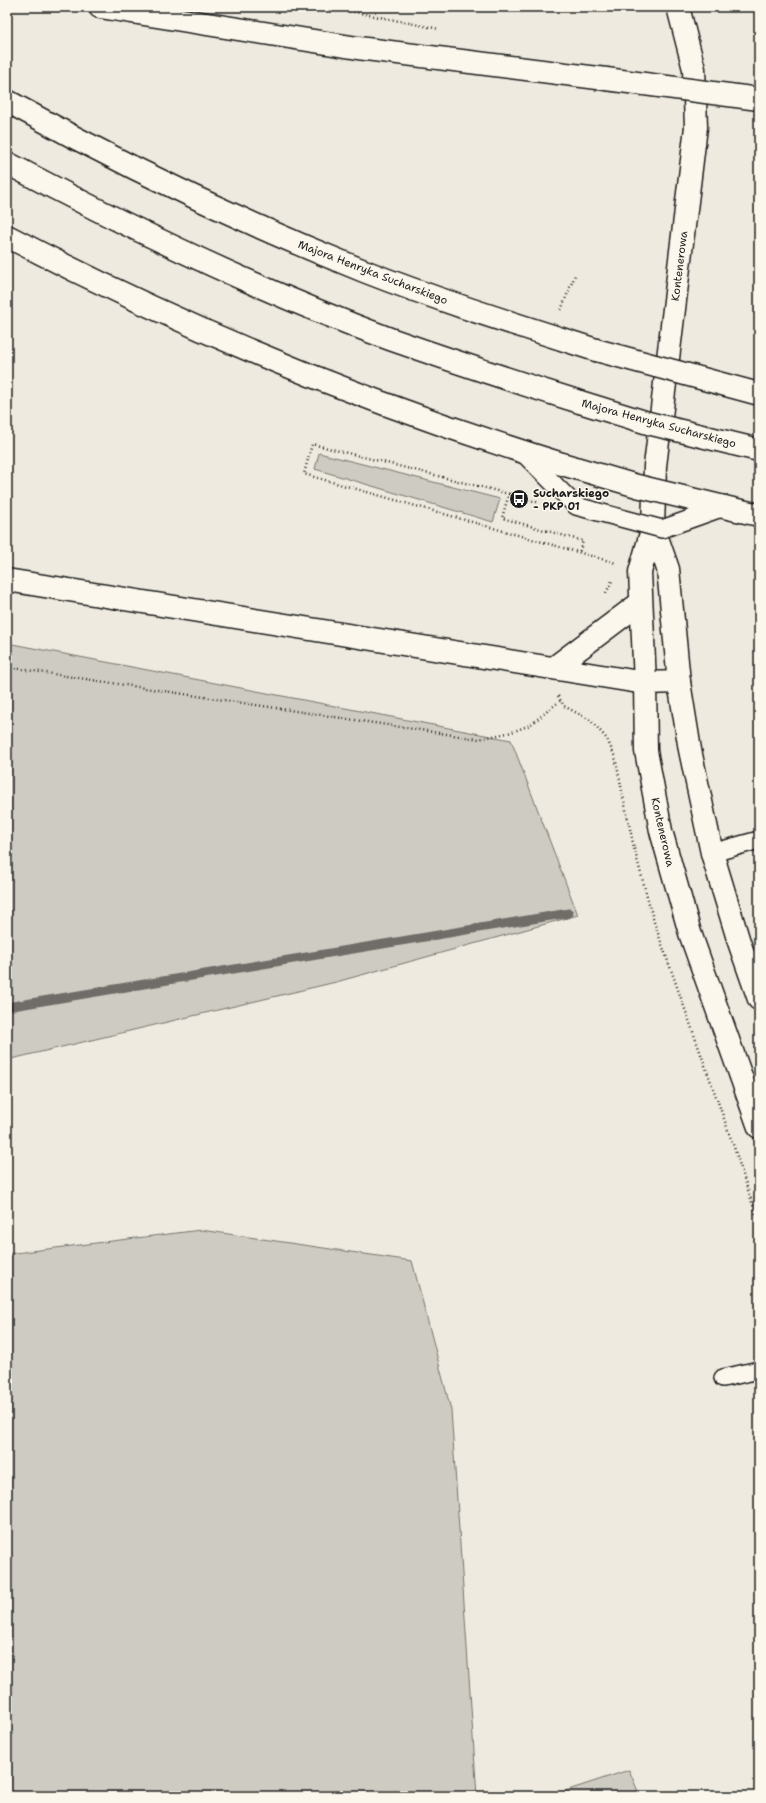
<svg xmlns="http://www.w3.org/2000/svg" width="766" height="1803" viewBox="0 0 766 1803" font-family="'Shantell Sans',sans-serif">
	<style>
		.green { fill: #ceccc2; stroke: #75746f }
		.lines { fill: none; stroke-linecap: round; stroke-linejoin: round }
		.stream { stroke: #6f6d69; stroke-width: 9 }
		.lane-casing { stroke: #1c1c1c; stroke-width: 20 }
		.primary-casing { stroke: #1c1c1c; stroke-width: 25 }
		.highway-casing { stroke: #1c1c1c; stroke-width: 25 }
		.path { stroke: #1c1c1c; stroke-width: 2.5; stroke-dasharray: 1 3; stroke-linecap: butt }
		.lane { stroke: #fbf7ec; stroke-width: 17 }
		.primary { stroke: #fbf7ec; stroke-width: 22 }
		.highway { stroke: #fbf7ec; stroke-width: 22 }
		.lane-bridge-casing { stroke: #1c1c1c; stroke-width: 20; stroke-linecap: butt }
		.highway-bridge-casing { stroke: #1c1c1c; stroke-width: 25; stroke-linecap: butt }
		.lane-bridge { stroke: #fbf7ec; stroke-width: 17 }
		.highway-bridge { stroke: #fbf7ec; stroke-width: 22 }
		.labels { text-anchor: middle; stroke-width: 3; stroke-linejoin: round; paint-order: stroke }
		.street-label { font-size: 11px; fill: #1c1c1c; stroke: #fbf7ec }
		.poi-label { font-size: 11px; font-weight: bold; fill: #1c1c1c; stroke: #fbf7ec; text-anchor: start }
	</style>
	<rect width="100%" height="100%" fill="#eeeadf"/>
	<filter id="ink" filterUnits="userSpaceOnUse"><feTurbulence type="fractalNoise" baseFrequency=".025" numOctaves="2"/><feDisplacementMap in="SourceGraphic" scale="8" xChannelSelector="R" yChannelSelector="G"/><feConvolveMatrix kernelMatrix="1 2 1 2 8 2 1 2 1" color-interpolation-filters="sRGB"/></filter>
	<g filter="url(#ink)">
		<g class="green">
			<path d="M 319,453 L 500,499 L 493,522 L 315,469 Z"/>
			<path d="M 7,643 L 511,740 L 578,915 L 336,982 L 7,1060 Z"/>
			<path d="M 201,1230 L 412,1261 L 451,1410 L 477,1796 L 7,1796 L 7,1254 Z"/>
			<path d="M 629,1770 L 640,1796 L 550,1796 Z"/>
		</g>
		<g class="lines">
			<path class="stream" d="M 7,1007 L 569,913"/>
			<g class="lane-casing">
				<g id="lane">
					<path d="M 521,451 L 555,485"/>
					<path d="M 712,853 L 759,840"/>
					<path d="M 723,1378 L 759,1370"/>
				</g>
			</g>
			<g class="primary-casing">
				<g id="primary">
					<path d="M 678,7 L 694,69 L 696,127 L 655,466 L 653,526 L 640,572 L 645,683 L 646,751 L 661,831 L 690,933 L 759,1127"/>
					<path d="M 653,526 L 668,569 L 679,682 L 690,750 L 712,853 L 739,942 L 759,999"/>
				</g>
			</g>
			<g class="highway-casing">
				<g id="highway">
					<path d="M 100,7 L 358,48 L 606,79"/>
					<path d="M 7,101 C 122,165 242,222 364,271 C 440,301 518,325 596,350"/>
					<path d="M 7,163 C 131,229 258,290 390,339 C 453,361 516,382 580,402"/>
					<path d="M 7,236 C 185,329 370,405 562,464"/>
					<path d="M 724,507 L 759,515"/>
					<path d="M 7,580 L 645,683 L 679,682"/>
					<path d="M 555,667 L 640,603"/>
				</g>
			</g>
			<g class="path">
				<path d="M 330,7 L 439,29"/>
				<path d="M 561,310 L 575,275"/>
				<path d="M 509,494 L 312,444 L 304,474 L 616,563"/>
				<path d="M 537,502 L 509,494 L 502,518 L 583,541 L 579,553"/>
				<path d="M 606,593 L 612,581"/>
				<path d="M 7,667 L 479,739 L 512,732 L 530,725 L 560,701"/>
				<path d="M 558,696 L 564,706 L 590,720 L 596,726 L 607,739 L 615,757 L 634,848 L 654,922 L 734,1147 L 759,1224"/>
			</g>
			<use href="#lane" class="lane"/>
			<use href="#primary" class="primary"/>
			<use href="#highway" class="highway"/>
			<g class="lane-bridge-casing">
				<path id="lane-bridge" d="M 555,485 L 576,506 L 662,529 L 724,507"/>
			</g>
			<g class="highway-bridge-casing">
				<g id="highway-bridge">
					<path d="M 606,79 L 759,99"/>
					<path d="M 596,350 L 759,394"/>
					<path d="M 580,402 L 648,423 L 759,450"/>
					<path d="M 562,464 L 637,486 L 724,507"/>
				</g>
			</g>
			<use href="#lane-bridge" class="lane-bridge"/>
			<use href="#highway-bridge" class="highway-bridge"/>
		</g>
	</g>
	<defs>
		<g id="bus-disc" transform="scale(1)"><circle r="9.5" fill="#1c1c1c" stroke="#fbf7ec"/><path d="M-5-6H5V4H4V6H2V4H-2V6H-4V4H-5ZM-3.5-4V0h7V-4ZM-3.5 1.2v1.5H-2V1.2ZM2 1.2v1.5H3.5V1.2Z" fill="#fff"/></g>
	</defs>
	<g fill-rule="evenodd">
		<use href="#bus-disc" x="519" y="499"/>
	</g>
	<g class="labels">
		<g class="street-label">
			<text transform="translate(679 266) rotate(-83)" y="4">Kontenerowa</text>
			<text transform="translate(373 272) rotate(21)" y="4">Majora Henryka Sucharskiego</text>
			<text transform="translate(659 423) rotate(15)" y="4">Majora Henryka Sucharskiego</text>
			<text transform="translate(663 832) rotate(77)" y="4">Kontenerowa</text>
		</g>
		<g class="poi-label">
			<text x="533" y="497">Sucharskiego<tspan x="533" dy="13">- PKP 01</tspan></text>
		</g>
	</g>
	<rect width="766" height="1803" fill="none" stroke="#fbf7ec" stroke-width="24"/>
	<rect x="12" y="12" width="742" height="1779" fill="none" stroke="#1c1c1c" stroke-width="1.5" filter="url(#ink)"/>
</svg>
